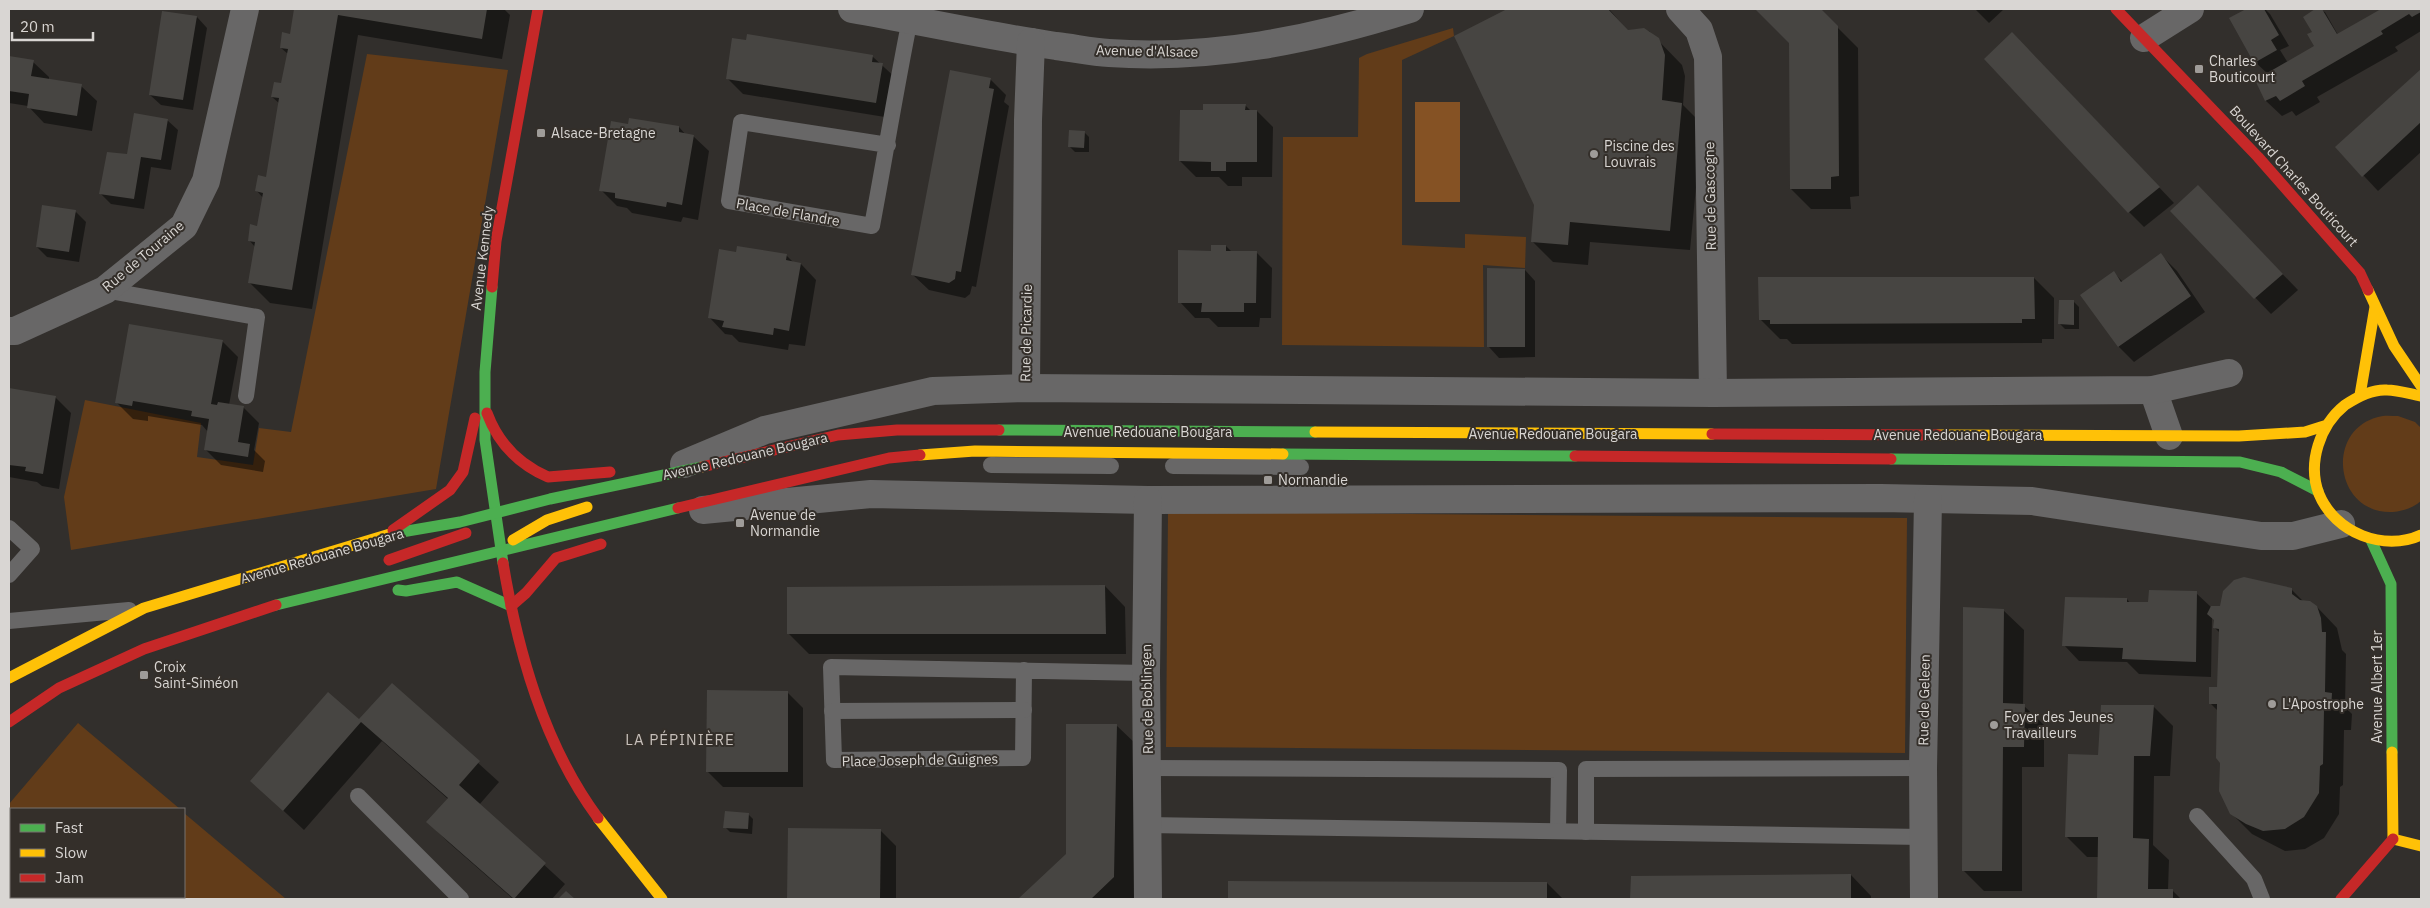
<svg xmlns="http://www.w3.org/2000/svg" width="2430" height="908" viewBox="0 0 2430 908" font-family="'IBM Plex Sans',sans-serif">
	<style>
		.green { fill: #623c19 }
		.water { fill: #855224 }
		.shadow { fill: #0007 }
		.building { fill: #474542 }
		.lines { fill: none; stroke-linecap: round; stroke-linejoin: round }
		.lane { stroke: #686767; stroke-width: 16 }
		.street { stroke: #686767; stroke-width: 28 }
		.fast { stroke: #4caf50; stroke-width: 11 }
		.slow { stroke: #ffc107; stroke-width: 11 }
		.jam { stroke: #c62828; stroke-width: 11 }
		.poi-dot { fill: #9f9c99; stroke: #342f2a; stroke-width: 2 }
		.labels { text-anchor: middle; stroke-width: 4; stroke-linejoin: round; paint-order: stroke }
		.street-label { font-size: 14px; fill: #d9d6d3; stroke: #342f2a }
		.poi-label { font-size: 14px; fill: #d9d6d3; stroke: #342f2a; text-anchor: start }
		.neighbourhood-label { font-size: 15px; letter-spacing: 1px; fill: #c6bfba; stroke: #342f2a }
	</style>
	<rect width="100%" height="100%" fill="#322f2c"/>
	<g class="green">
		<path d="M 1453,28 L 1454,36 L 1402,60 L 1402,245 L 1465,248 L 1465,234 L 1526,237 L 1525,268 L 1483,265 L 1484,347 L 1282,345 L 1283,137 L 1358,137 L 1359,58 L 1367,54 Z"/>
		<path d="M 367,54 L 508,70 L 436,489 L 71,550 L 64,497 L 85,400 L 201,423 L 197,457 L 253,465 L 259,428 L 291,432 Z"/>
		<path d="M 2398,416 L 2415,422 L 2421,428 L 2421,501 C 2413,508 2403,511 2393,512 C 2335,515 2324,431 2378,417 C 2384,415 2392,416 2398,416 Z"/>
		<path d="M 1168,512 L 1907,518 L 1905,753 L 1166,747 Z"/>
		<path d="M 78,723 L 180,809 L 11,809 L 11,897 L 184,897 L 184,813 L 286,899 L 9,899 L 9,804 Z"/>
	</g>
	<rect class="water" x="1415" y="102" width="45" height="100"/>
	<g class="shadow">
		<path d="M 295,9 L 504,9 L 510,15 L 502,59 L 358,35 L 312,309 L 270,303 L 249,282 L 255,247 L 249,240 L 258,227 L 263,198 L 257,191 L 267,178 L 280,104 L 272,97 L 282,85 L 288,54 L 281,48 L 291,35 Z"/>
		<path d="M 1510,9 L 1516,11 L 1519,9 L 1609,9 L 1628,31 L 1638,29 L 1649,31 L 1682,65 L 1685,76 L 1683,105 L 1702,124 L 1690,250 L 1590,242 L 1588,265 L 1553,262 L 1533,242 L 1536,204 L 1455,37 Z"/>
		<path d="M 1757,9 L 1819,9 L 1858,48 L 1859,196 L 1850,197 L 1851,209 L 1811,209 L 1791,189 L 1790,42 Z"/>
		<path d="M 1975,9 L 2004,9 L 1989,23 Z"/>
		<path d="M 2249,9 L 2265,9 L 2270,14 L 2289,46 L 2280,50 L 2288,63 L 2317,47 L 2313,32 L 2304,17 L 2317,9 L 2325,12 L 2338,35 L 2384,9 L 2421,9 L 2421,31 L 2395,47 L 2398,51 L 2317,97 L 2320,102 L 2296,116 L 2292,111 L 2282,116 L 2266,101 L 2256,81 L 2268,74 L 2255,62 L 2231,18 Z"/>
		<path d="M 197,17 L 207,28 L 193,110 L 161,105 L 150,95 Z"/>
		<path d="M 2028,49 L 2174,203 L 2144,227 L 2129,212 Z"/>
		<path d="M 9,57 L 33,62 L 49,77 L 49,80 L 81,86 L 97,101 L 92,131 L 44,123 L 28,106 L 9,103 Z"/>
		<path d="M 873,57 L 898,80 L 891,118 L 743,94 L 727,78 Z"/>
		<path d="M 2421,71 L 2421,152 L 2378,191 L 2337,147 Z"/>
		<path d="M 990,79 L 1006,95 L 1004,102 L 1009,106 L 976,287 L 972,286 L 970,294 L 965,298 L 929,290 L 913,275 Z"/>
		<path d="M 1245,105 L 1251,111 L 1257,111 L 1273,127 L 1272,177 L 1242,177 L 1242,186 L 1228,186 L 1219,177 L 1196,177 L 1180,161 L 1204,111 Z"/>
		<path d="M 167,120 L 178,130 L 171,170 L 151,167 L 144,209 L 111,204 L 101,194 L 128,156 Z"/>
		<path d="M 629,125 L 679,127 L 686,135 L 693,136 L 709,151 L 698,220 L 683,217 L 681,222 L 632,213 L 627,208 L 617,206 L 601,190 Z"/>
		<path d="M 1084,132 L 1089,137 L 1089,152 L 1075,152 L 1070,147 Z"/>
		<path d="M 2213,202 L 2298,290 L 2271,314 L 2172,211 Z"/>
		<path d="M 76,212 L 86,222 L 79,262 L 47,257 L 37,247 Z"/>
		<path d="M 1226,246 L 1232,252 L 1256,252 L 1272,268 L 1271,318 L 1260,318 L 1259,327 L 1218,327 L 1209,318 L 1195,318 L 1180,302 Z"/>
		<path d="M 737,253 L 786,255 L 794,263 L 801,264 L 816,280 L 805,346 L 789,344 L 788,350 L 739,342 L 732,335 L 725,334 L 710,318 Z"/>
		<path d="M 2161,255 L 2177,271 L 2205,312 L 2134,362 L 2118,346 L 2114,273 L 2123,282 Z"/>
		<path d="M 1525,270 L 1535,281 L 1535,357 L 1499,358 L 1489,347 Z"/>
		<path d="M 2034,278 L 2054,298 L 2054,339 L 2042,339 L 2042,343 L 1792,344 L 1787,339 L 1780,339 L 1760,319 Z"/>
		<path d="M 2074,302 L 2079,307 L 2079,329 L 2065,329 L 2060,324 Z"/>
		<path d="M 222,341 L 238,357 L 229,405 L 243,407 L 259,423 L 254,450 L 265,461 L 263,472 L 221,465 L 205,449 L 208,432 L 202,425 L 148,416 L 148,421 L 133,419 L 117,403 Z"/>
		<path d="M 9,389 L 55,397 L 71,413 L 59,489 L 42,486 L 37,482 L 9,477 Z"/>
		<path d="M 1105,586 L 1125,607 L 1126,654 L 809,654 L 789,634 Z"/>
		<path d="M 2291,589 L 2304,602 L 2317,607 L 2337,628 L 2342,650 L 2346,654 L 2345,707 L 2352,714 L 2351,730 L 2344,730 L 2343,785 L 2340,787 L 2339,814 L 2324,838 L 2305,849 L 2285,851 L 2252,834 L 2231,813 L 2221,763 L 2218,711 L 2210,703 L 2218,688 L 2220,633 L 2214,627 L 2215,620 L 2212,617 L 2211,677 L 2139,674 L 2127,662 L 2079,661 L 2064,645 L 2127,599 L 2130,603 L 2149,604 L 2196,593 L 2211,607 L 2221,608 Z"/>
		<path d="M 2003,610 L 2024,630 L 2023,705 L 2044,725 L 2044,767 L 2022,767 L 2022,891 L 1984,891 L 1964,871 Z"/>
		<path d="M 392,685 L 499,782 L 479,805 L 565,884 L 552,899 L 513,899 L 448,842 L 428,822 L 448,799 L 382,741 L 304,830 L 252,781 L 359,721 Z"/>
		<path d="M 787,692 L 803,708 L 803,787 L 723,787 L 707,771 Z"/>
		<path d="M 2153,706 L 2173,726 L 2170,776 L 2154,776 L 2153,845 L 2169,860 L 2168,890 L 2172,890 L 2181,899 L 2098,899 L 2099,857 L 2087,857 L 2067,837 L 2099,756 Z"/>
		<path d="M 1116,725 L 1137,745 L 1134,898 L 1020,899 L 1067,855 Z"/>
		<path d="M 748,814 L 753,819 L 752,834 L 730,832 L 725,827 Z"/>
		<path d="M 790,829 L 880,830 L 896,846 L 896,899 L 789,899 Z"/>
		<path d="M 1851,875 L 1871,896 L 1871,899 L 1632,899 L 1632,877 Z"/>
		<path d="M 1229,882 L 1547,883 L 1563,899 L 1229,899 Z"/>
	</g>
	<g class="building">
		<path d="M 294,9 L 487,9 L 482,39 L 338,15 L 292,290 L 248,283 L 255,242 L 248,241 L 250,224 L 257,226 L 263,193 L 255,191 L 258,175 L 266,177 L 279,98 L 271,97 L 274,82 L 281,83 L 288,49 L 280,48 L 282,32 L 290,34 Z"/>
		<path d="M 1507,9 L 1608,9 L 1628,30 L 1644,28 L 1659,38 L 1665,55 L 1662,100 L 1682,103 L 1670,231 L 1570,222 L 1568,245 L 1531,242 L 1534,205 L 1454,36 Z"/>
		<path d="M 1755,9 L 1821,9 L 1838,26 L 1839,176 L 1831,177 L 1831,189 L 1790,189 L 1789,43 Z"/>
		<path d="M 2246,9 L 2264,9 L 2279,35 L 2271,40 L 2277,50 L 2254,63 L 2229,18 Z"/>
		<path d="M 2315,9 L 2322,9 L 2337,34 L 2381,9 L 2421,9 L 2421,12 L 2412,17 L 2409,14 L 2381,31 L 2383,34 L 2302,81 L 2305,86 L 2280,101 L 2276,96 L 2265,101 L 2255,80 L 2314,46 L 2307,34 L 2312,32 L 2303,17 Z"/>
		<path d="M 162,11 L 197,16 L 183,100 L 149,95 Z"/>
		<path d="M 2012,32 L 2160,187 L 2128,213 L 1984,59 Z"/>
		<path d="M 747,34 L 873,55 L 872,62 L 883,63 L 876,103 L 726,79 L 732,38 L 746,40 Z"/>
		<path d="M 9,56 L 34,60 L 31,76 L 82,84 L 77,116 L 27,108 L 29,94 L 9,91 Z"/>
		<path d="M 2421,69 L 2421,122 L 2362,177 L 2335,147 Z"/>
		<path d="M 950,70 L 991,78 L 989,88 L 994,89 L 961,272 L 956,271 L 955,279 L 949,283 L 911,275 Z"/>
		<path d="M 1203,104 L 1246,104 L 1245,110 L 1257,110 L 1257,162 L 1226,162 L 1226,171 L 1211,171 L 1211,162 L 1179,161 L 1180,110 L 1203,110 Z"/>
		<path d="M 134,113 L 168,119 L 161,160 L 141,157 L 134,199 L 99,194 L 107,152 L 127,154 Z"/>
		<path d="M 629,118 L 679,126 L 679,132 L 694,135 L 682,205 L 667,202 L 666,207 L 615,198 L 615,193 L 599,191 L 611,121 L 628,124 Z"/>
		<path d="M 1069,130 L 1085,131 L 1084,148 L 1068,147 Z"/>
		<path d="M 2198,185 L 2283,274 L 2254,299 L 2170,211 Z"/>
		<path d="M 42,205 L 76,210 L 69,252 L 36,247 Z"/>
		<path d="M 1211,245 L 1226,245 L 1226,251 L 1257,251 L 1256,303 L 1244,303 L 1244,312 L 1201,312 L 1202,303 L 1178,303 L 1178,250 L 1211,251 Z"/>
		<path d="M 737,246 L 787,254 L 786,260 L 801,263 L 789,331 L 774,328 L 773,335 L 722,327 L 724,321 L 708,318 L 719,249 L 736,252 Z"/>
		<path d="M 2161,253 L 2191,296 L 2118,347 L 2080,295 L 2114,271 L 2121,282 Z"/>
		<path d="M 1487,268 L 1525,269 L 1525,347 L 1487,347 Z"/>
		<path d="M 1758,277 L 2034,277 L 2035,319 L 2022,319 L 2022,323 L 1770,324 L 1770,320 L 1759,320 Z"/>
		<path d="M 2059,300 L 2074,300 L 2074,325 L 2058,324 Z"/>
		<path d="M 129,324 L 223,340 L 211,404 L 217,405 L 218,402 L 244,406 L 238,442 L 250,444 L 248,457 L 204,450 L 209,419 L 191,416 L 192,411 L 133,401 L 132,406 L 115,403 Z"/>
		<path d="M 9,388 L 56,396 L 43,474 L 25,471 L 26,467 L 9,465 Z"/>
		<path d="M 2244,577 L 2292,588 L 2292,594 L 2300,600 L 2310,601 L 2317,606 L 2321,618 L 2322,632 L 2326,632 L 2325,692 L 2332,693 L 2331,710 L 2324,710 L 2323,764 L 2320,766 L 2319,793 L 2304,817 L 2285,829 L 2263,831 L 2246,824 L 2230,814 L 2219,791 L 2220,763 L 2216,758 L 2217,704 L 2209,704 L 2209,687 L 2217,687 L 2219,629 L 2213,628 L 2214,620 L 2207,614 L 2211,606 L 2220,606 L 2223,591 L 2234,580 Z"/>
		<path d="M 1105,585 L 1106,634 L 787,634 L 787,587 Z"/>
		<path d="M 2149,590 L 2197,591 L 2196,662 L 2122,659 L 2123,648 L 2062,646 L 2065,597 L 2127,598 L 2127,602 L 2148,602 Z"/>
		<path d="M 1963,607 L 2004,609 L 2003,703 L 2025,704 L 2024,747 L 2003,747 L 2002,871 L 1962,871 Z"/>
		<path d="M 392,683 L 480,761 L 459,785 L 546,863 L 514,899 L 426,822 L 448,798 L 361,722 L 283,811 L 250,781 L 328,692 L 359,719 Z"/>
		<path d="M 707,690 L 788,691 L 788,772 L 706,772 Z"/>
		<path d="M 2101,705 L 2154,705 L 2150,756 L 2134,756 L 2133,838 L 2149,839 L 2148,889 L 2173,889 L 2173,899 L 2097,899 L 2098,837 L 2065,837 L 2068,754 L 2098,755 Z"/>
		<path d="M 1066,724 L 1117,724 L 1114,877 L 1091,899 L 1018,899 L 1066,854 Z"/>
		<path d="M 725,811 L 749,813 L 748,829 L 723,828 Z"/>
		<path d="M 788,828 L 881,829 L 880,899 L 787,899 Z"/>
		<path d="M 1851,874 L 1851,899 L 1630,899 L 1631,876 Z"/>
		<path d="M 1228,881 L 1547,882 L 1547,899 L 1228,899 Z"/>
		<path d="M 566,891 L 575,899 L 558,899 Z"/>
	</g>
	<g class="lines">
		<g class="lane">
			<path d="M 888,145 L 741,122 L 729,201 L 872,226 C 885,157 896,88 910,19"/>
			<path d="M 105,290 L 257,317 L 246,396"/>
			<path d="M 991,465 L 1111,466"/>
			<path d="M 1173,466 L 1301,467"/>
			<path d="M 9,528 L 32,549 L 9,575"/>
			<path d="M 9,621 L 129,610"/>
			<path d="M 1024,670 L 1023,758 L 834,760 L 831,667 L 1146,673"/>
			<path d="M 832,711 L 1024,710"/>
			<path d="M 1147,768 L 1559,770 L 1558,831"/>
			<path d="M 358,796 L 461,899"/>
			<path d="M 2197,816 L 2254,879 L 2262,899"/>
			<path d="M 1147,825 L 1923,837"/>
			<path d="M 1586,832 L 1586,769 L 1923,768"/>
		</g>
		<g class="street">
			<path d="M 852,9 C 920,21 988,36 1056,46 C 1074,48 1091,52 1109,53 C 1212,60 1312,40 1410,9"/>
			<path d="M 1680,9 L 1699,30 L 1708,57 L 1713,393"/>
			<path d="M 2144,38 L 2190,9"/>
			<path d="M 9,331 L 15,331 L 105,290 L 184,226 L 206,181 L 245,9"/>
			<path d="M 1026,388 L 1028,120 L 1031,42"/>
			<path d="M 2153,390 L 2169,436"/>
			<path d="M 684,464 L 765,430 L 933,391 L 1026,388 L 1713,393 L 2153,390 L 2229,373"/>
			<path d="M 703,510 L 871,494 L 1148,500 L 1881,498 L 2032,501 L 2261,536 L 2293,536 L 2341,524"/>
			<path d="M 1148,899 L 1146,673 L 1148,500"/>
			<path d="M 1924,899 L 1923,768 L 1928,500"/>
		</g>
		<g class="fast">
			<path d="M 492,287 L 485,372 L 485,440 L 503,563"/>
			<path d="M 999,430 L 1315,432"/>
			<path d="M 1283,454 L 1575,456"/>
			<path d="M 1891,459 L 2240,462 L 2281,472 L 2318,491"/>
			<path d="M 390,534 L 460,522 L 550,499 L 702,467"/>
			<path d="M 2371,540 L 2391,584 L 2392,752"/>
			<path d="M 398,590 L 406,591 L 457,582 L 511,606"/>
			<path d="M 276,605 L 678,508"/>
		</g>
		<g class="slow">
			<path d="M 2368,290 L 2394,346 L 2421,386"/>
			<path d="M 2360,395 L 2375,307"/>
			<path d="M 2421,396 C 2410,394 2398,390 2387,390 C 2373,389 2357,397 2345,405 C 2320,425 2307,463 2319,494 C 2335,533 2384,552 2421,535"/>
			<path d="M 1315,432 L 1712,434"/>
			<path d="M 1938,435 L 2239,436 L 2305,432 L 2324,426"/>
			<path d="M 920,455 L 975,451 L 1283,454"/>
			<path d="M 513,540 L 547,520 L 587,507"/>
			<path d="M 9,678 L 144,608 L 390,534"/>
			<path d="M 2392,752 L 2393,839"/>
			<path d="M 598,818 L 662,899"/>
			<path d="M 2393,839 L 2421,846"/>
		</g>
		<g class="jam">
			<path d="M 2116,9 L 2258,157 L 2360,273 L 2368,290"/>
			<path d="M 492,287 L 496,241 L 538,9"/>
			<path d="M 487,413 C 498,443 518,464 548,477 L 610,472"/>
			<path d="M 1712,434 L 1938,435"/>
			<path d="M 1575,456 L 1891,459"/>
			<path d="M 702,467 L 838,435 L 897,430 L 999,430"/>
			<path d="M 678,508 L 889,458 L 920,455"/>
			<path d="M 393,530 L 450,490 L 463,472 L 475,418"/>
			<path d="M 389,560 L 466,533"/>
			<path d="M 503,563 C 518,652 544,745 598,818"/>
			<path d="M 511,606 L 526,593 L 556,558 L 601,544"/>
			<path d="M 9,722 L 59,688 L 144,649 L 276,605"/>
			<path d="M 2341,899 L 2393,839"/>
		</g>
	</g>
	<g class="poi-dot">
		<rect x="2194" y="64" width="10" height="10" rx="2.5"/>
		<rect x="536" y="128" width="10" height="10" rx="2.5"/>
		<circle cx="1594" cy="154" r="5"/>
		<rect x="1263" y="475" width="10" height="10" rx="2.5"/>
		<rect x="735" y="518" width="10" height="10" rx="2.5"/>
		<rect x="139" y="670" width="10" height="10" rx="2.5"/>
		<circle cx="2272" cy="704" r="5"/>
		<circle cx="1994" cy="725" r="5"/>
	</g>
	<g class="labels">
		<g class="street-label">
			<text transform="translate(1147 51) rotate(1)" y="5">Avenue d'Alsace</text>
			<text transform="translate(2294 176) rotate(48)" y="5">Boulevard Charles Bouticourt</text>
			<text transform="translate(1710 196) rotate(-91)" y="5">Rue de Gascogne</text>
			<text transform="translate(788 212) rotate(10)" y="5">Place de Flandre</text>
			<text transform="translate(143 256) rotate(-40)" y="5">Rue de Touraine</text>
			<text transform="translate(482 258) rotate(-83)" y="5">Avenue Kennedy</text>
			<text transform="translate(1026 333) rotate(-89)" y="5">Rue de Picardie</text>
			<text x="1148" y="437">Avenue Redouane Bougara</text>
			<text x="1553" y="439">Avenue Redouane Bougara</text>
			<text x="1958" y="440">Avenue Redouane Bougara</text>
			<text transform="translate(745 456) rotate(-13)" y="5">Avenue Redouane Bougara</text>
			<text transform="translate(322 556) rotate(-16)" y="5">Avenue Redouane Bougara</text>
			<text transform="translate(2377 687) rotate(-90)" y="5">Avenue Albert 1er</text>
			<text transform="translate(1147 699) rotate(-91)" y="5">Rue de Boblingen</text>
			<text transform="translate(1924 700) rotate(-89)" y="5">Rue de Geleen</text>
			<text transform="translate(920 760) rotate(-1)" y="5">Place Joseph de Guignes</text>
		</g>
		<g class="poi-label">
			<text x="2209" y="66">Charles<tspan x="2209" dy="16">Bouticourt</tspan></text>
			<text x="551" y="138">Alsace-Bretagne</text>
			<text x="1604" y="151">Piscine des<tspan x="1604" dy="16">Louvrais</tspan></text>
			<text x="1278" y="485">Normandie</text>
			<text x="750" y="520">Avenue de<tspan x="750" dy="16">Normandie</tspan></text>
			<text x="154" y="672">Croix<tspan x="154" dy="16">Saint-Siméon</tspan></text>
			<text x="2282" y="709">L'Apostrophe</text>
			<text x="2004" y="722">Foyer des Jeunes<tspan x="2004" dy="16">Travailleurs</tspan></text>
		</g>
		<g class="neighbourhood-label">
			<text x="680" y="745">LA PÉPINIÈRE</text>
		</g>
	</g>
	<rect width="2430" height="908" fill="none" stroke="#d9d6d3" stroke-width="20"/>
	<rect x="10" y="808" width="175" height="90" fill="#342f2a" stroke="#76726e"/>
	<rect x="20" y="824" width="25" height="8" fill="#4caf50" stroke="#76726e"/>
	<text x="55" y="833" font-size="15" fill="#d9d6d3">Fast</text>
	<rect x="20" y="849" width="25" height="8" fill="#ffc107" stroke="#76726e"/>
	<text x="55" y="858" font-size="15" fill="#d9d6d3">Slow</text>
	<rect x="20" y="874" width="25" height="8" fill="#c62828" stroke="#76726e"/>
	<text x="55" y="883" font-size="15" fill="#d9d6d3">Jam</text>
	<path d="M12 32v8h81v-8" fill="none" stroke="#d9d6d3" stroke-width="2.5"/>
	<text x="20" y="32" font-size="15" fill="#d9d6d3" stroke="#342f2a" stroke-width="4" paint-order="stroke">20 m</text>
</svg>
